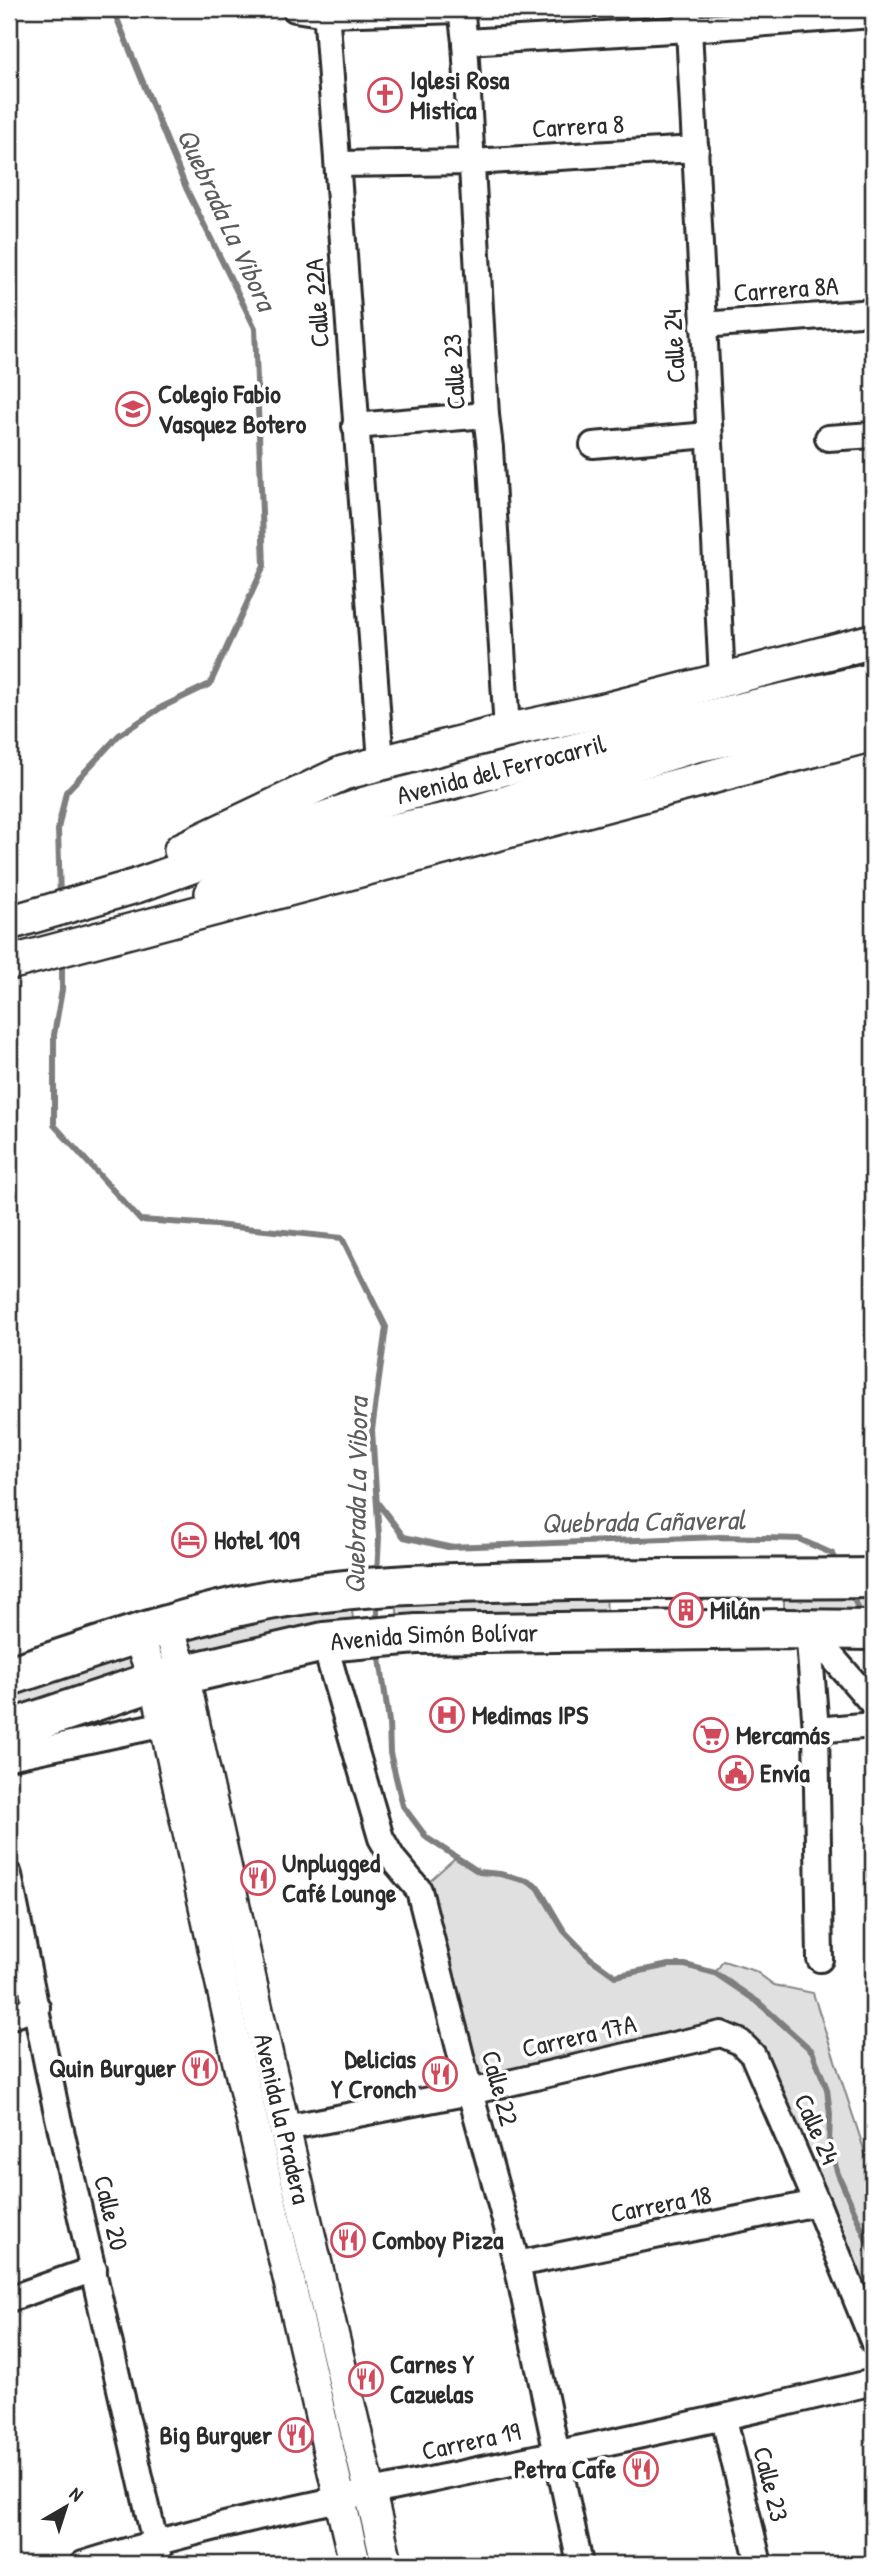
<svg xmlns="http://www.w3.org/2000/svg" width="882" height="2573" viewBox="0 0 882 2573" font-family="'Patrick Hand',sans-serif">
	<style>
		.green { fill: #e0e0e0; stroke: #868686; stroke-width: 2 }
		.lines { fill: none; stroke-linecap: round; stroke-linejoin: round }
		.stream { stroke: #7e7e7e; stroke-width: 6 }
		.minor-casing { stroke: #2b2b2b; stroke-width: 30 }
		.tertiary-casing { stroke: #2b2b2b; stroke-width: 35 }
		.secondary-casing { stroke: #2b2b2b; stroke-width: 38 }
		.primary-casing { stroke: #2b2b2b; stroke-width: 44 }
		.minor { stroke: #fff; stroke-width: 24 }
		.tertiary { stroke: #fff; stroke-width: 30 }
		.secondary { stroke: #fff; stroke-width: 33 }
		.primary { stroke: #fff; stroke-width: 38 }
		.labels { text-anchor: middle; stroke-width: 7; stroke-linejoin: round; paint-order: stroke }
		.poi-label { font-size: 26px; font-weight: bold; fill: #2b2b2b; stroke: #fff; text-anchor: start }
		.street-label { font-size: 26px; fill: #2b2b2b; stroke: #fff }
		.water-label { font-size: 28px; font-style: italic; fill: #5c5c5c; stroke: #fff }
	</style>
	<rect width="100%" height="100%" fill="#fff"/>
	<filter id="ink" filterUnits="userSpaceOnUse"><feTurbulence type="fractalNoise" baseFrequency=".0143" numOctaves="2"/><feDisplacementMap in="SourceGraphic" scale="14" xChannelSelector="R" yChannelSelector="G"/><feConvolveMatrix kernelMatrix="1 2 1 2 8 2 1 2 1" color-interpolation-filters="sRGB"/></filter>
	<g filter="url(#ink)">
		<g class="green">
			<path d="M 784,1593 L 873,1593 L 873,1617 L 784,1616 Z"/>
			<path d="M 606,1594 L 607,1616 L 398,1622 L 396,1598 Z"/>
			<path d="M 351,1602 L 354,1627 L 179,1663 L 172,1637 Z"/>
			<path d="M 141,1646 L 151,1670 L 9,1717 L 9,1690 Z"/>
			<path d="M 456,1857 L 479,1872 L 500,1874 L 527,1881 L 538,1887 L 564,1931 L 590,1958 L 615,1976 L 669,1965 L 685,1965 L 715,1973 L 723,1961 L 755,1971 L 774,1985 L 813,1993 L 873,2177 L 873,2341 L 740,2042 L 470,2092 L 419,1890 Z"/>
		</g>
		<g class="lines">
			<g class="stream">
				<path d="M 60,898 L 58,829 L 66,792 L 119,735 L 162,707 L 210,684 L 264,566 L 255,328 L 187,190 L 113,9"/>
				<path d="M 62,961 L 62,990 L 54,1035 L 54,1125 L 140,1220 L 216,1225 L 342,1238 L 386,1327 L 372,1430 L 379,1537 L 377,1574"/>
				<path d="M 377,1502 L 404,1537 L 448,1547 L 720,1537 L 799,1539 L 833,1554 L 838,1565"/>
				<path d="M 850,1591 L 862,1616"/>
				<path d="M 377,1598 L 377,1626"/>
				<path d="M 379,1651 L 389,1722 L 390,1753 L 403,1806 L 427,1838 L 479,1872 L 500,1874 L 527,1881 L 538,1887 L 564,1931 L 590,1958 L 615,1976 L 669,1965 L 685,1965 L 715,1973 L 758,2002 L 812,2051 L 827,2089 L 830,2114 L 829,2144 L 838,2174 L 873,2254"/>
			</g>
			<g class="minor-casing">
				<g id="minor">
					<path d="M 295,9 L 326,14 L 461,10"/>
					<path d="M 326,9 L 381,762"/>
					<path d="M 461,9 L 465,42 L 486,415 L 490,448 L 507,731"/>
					<path d="M 688,9 L 722,679"/>
					<path d="M 465,42 L 689,29 L 873,15"/>
					<path d="M 338,164 L 472,162 L 696,149"/>
					<path d="M 703,325 L 873,312"/>
					<path d="M 355,426 L 486,415"/>
					<path d="M 828,438 L 873,435"/>
					<path d="M 593,445 L 709,435"/>
					<path d="M 808,1629 L 816,1730 L 820,1959"/>
					<path d="M 808,1629 L 873,1704"/>
					<path d="M 324,1642 L 381,1838 L 393,1859 L 419,1890 L 470,2092 L 517,2264 L 580,2564"/>
					<path d="M 816,1730 L 873,1725"/>
					<path d="M 9,1757 L 165,1724"/>
					<path d="M 9,1875 L 55,2104 L 160,2564"/>
					<path d="M 9,2017 L 37,2007"/>
					<path d="M 286,2128 L 470,2092 L 721,2034 L 740,2042 L 753,2055 L 817,2203 L 873,2341"/>
					<path d="M 517,2264 L 817,2203"/>
					<path d="M 9,2299 L 94,2269"/>
					<path d="M 724,2419 L 759,2564"/>
					<path d="M 83,2564 C 201,2527 323,2502 444,2477 C 587,2447 731,2417 873,2382"/>
				</g>
			</g>
			<g class="tertiary-casing">
				<g id="tertiary">
					<path id="s1" d="M 168,1626 L 183,1673 L 268,2058 L 387,2564"/>
					<path d="M 137,1634 L 155,1681 L 165,1724 L 239,2065 L 355,2564"/>
				</g>
			</g>
			<g class="secondary-casing">
				<g id="secondary">
					<path d="M 181,850 L 343,773 L 507,731 L 609,709 L 873,641"/>
					<path d="M 212,893 L 234,881 L 368,836 L 456,818 L 696,745 L 873,710"/>
					<path id="s2" d="M 9,923 L 136,886 L 365,804 L 691,721 L 873,680"/>
					<path d="M 9,963 L 873,734"/>
				</g>
			</g>
			<g class="primary-casing">
				<g id="primary">
					<path d="M 9,1676 C 94,1648 180,1617 269,1600 C 355,1585 441,1583 528,1581 C 643,1578 758,1579 873,1578"/>
					<path id="s3" d="M 9,1730 L 155,1681 L 324,1642 L 417,1634 L 783,1629 L 873,1630"/>
				</g>
			</g>
			<use href="#minor" class="minor"/>
			<use href="#tertiary" class="tertiary"/>
			<use href="#secondary" class="secondary"/>
			<use href="#primary" class="primary"/>
		</g>
	</g>
	<defs>
		<g id="church-ring" transform="scale(1.75)"><circle r="9.5" fill="#fff" stroke="#d1495b" stroke-width="1.5"/><path d="M-1.2-6h2.4v3.5h3.3v2.4h-3.3V6h-2.4V-.1h-3.3v-2.4h3.3Z" fill="#d1495b"/></g>
		<g id="university-ring" transform="scale(1.75)"><circle r="9.5" fill="#fff" stroke="#d1495b" stroke-width="1.5"/><path d="M0-5L7-2L0 1L-7-2ZM-4 1L0 2.5L4 1V4Q0 6-4 4Z" fill="#d1495b"/></g>
		<g id="hotel-ring" transform="scale(1.75)"><circle r="9.5" fill="#fff" stroke="#d1495b" stroke-width="1.5"/><path d="M-6-4.5h1.5V1H6V5H4.5V3h-9V5H-6ZM-4 0a1.8 1.8 0 1 1 3.6 0ZM.5 0V-2.5h3Q6-2.5 6 0Z" fill="#d1495b"/></g>
		<g id="building-ring" transform="scale(1.75)"><circle r="9.5" fill="#fff" stroke="#d1495b" stroke-width="1.5"/><path d="M-4-6H4V6H1V3H-1V6H-4ZM-2.5-4.3h1.7v1.8h-1.7ZM.8-4.3h1.7v1.8H.8ZM-2.5-1h1.7V.8h-1.7ZM.8-1h1.7V.8H.8Z" fill="#d1495b"/></g>
		<g id="hospital-ring" transform="scale(1.75)"><circle r="9.5" fill="#fff" stroke="#d1495b" stroke-width="1.5"/><path d="M-5-5h3v3.5h4V-5h3V5h-3V1.5h-4V5h-3Z" fill="#d1495b"/></g>
		<g id="supermarket-ring" transform="scale(1.75)"><circle r="9.5" fill="#fff" stroke="#d1495b" stroke-width="1.5"/><path d="M-6-5.5h2.5l.6 2H6L4.5 2H-2.5L-4.4-4H-6ZM-1.5 3.2a1.3 1.3 0 1 0 .1 0ZM3 3.2a1.3 1.3 0 1 0 .1 0Z" fill="#d1495b"/></g>
		<g id="civic-ring" transform="scale(1.75)"><circle r="9.5" fill="#fff" stroke="#d1495b" stroke-width="1.5"/><path d="M-.6-6.5H3V-4.5H.6V-3L4-1V1h2V6H-6V1h2V-1L-.6-3ZM-1.2 2.5V6h2.4V2.5Z" fill="#d1495b"/></g>
		<g id="restaurant-ring" transform="scale(1.75)"><circle r="9.5" fill="#fff" stroke="#d1495b" stroke-width="1.5"/><path d="M-5-6h1v4h1v-4h1v4h1v-4h1v5L-1.5 .5V6h-2V.5L-5-1ZM5-6V6H3V1.5H1.5Q1.5-4 5-6Z" fill="#d1495b"/></g>
	</defs>
	<g fill-rule="evenodd">
		<use href="#church-ring" x="385" y="95"/>
		<use href="#university-ring" x="133" y="409"/>
		<use href="#hotel-ring" x="189" y="1540"/>
		<use href="#building-ring" x="686" y="1610"/>
		<use href="#hospital-ring" x="447" y="1715"/>
		<use href="#supermarket-ring" x="711" y="1735"/>
		<use href="#civic-ring" x="736" y="1773"/>
		<use href="#restaurant-ring" x="258" y="1878"/>
		<use href="#restaurant-ring" x="200" y="2068"/>
		<use href="#restaurant-ring" x="440" y="2074"/>
		<use href="#restaurant-ring" x="348" y="2240"/>
		<use href="#restaurant-ring" x="366" y="2379"/>
		<use href="#restaurant-ring" x="296" y="2435"/>
		<use href="#restaurant-ring" x="641" y="2469"/>
	</g>
	<g class="labels">
		<g class="poi-label">
			<text x="410" y="89">Iglesi Rosa<tspan x="410" dy="30">Mistica</tspan></text>
			<text x="158" y="403">Colegio Fabio<tspan x="158" dy="30">Vasquez Botero</tspan></text>
			<text x="214" y="1549">Hotel 109</text>
			<text x="710" y="1619">Milán</text>
			<text x="472" y="1724">Medimas IPS</text>
			<text x="736" y="1744">Mercamás</text>
			<text x="760" y="1782">Envía</text>
			<text x="282" y="1872">Unplugged<tspan x="282" dy="30">Café Lounge</tspan></text>
			<text x="416" y="2068" text-anchor="end">Delicias<tspan x="416" dy="30">Y Cronch</tspan></text>
			<text x="176" y="2077" text-anchor="end">Quin Burguer</text>
			<text x="372" y="2249">Comboy Pizza</text>
			<text x="390" y="2373">Carnes Y<tspan x="390" dy="30">Cazuelas</tspan></text>
			<text x="272" y="2444" text-anchor="end">Big Burguer</text>
			<text x="616" y="2478" text-anchor="end">Petra Cafe</text>
		</g>
		<g class="street-label">
			<text transform="translate(578 126) rotate(-3)" y="9">Carrera 8</text>
			<text transform="translate(786 289) rotate(-4)" y="9">Carrera 8A</text>
			<text transform="translate(317 303) rotate(-94)" y="9">Calle 22A</text>
			<text transform="translate(674 346) rotate(-93)" y="9">Calle 24</text>
			<text transform="translate(454 372) rotate(-93)" y="9">Calle 23</text>
			<text dy="9" stroke="none"><textPath href="#s2" startOffset="516">Avenida del Ferrocarril</textPath></text>
			<text dy="9" stroke="none"><textPath href="#s3" startOffset="438">Avenida Simón Bolívar</textPath></text>
			<text transform="translate(579 2036) rotate(-13)" y="9">Carrera 17A</text>
			<text transform="translate(500 2088) rotate(75)" y="9">Calle 22</text>
			<text dy="9" stroke="none"><textPath href="#s1" startOffset="506">Avenida la Pradera</textPath></text>
			<text transform="translate(817 2129) rotate(66)" y="9">Calle 24</text>
			<text transform="translate(661 2204) rotate(-11)" y="9">Carrera 18</text>
			<text transform="translate(111 2213) rotate(77)" y="9">Calle 20</text>
			<text transform="translate(471 2441) rotate(-12)" y="9">Carrera 19</text>
			<text transform="translate(771 2484) rotate(76)" y="9">Calle 23</text>
		</g>
		<g class="water-label">
			<text transform="translate(227 219) rotate(65)" y="10">Quebrada La Vibora</text>
			<text transform="translate(356 1496) rotate(-89)" y="10">Quebrada La Vibora</text>
			<text transform="translate(643 1521) rotate(-1)" y="10">Quebrada Cañaveral</text>
		</g>
	</g>
	<rect width="882" height="2573" fill="none" stroke="#fff" stroke-width="35"/>
	<rect x="18" y="18" width="847" height="2538" fill="none" stroke="#2b2b2b" stroke-width="2.5" filter="url(#ink)"/>
	<g transform="translate(66 2507) rotate(39)" stroke="#ffffff" stroke-width="5" paint-order="stroke">
	<path d="M0-5L12 26L0 18L-12 26Z" fill="#2b2b2b"/>
	<text y="-10" font-size="19" font-weight="bold" text-anchor="middle" fill="#2b2b2b">N</text>
	</g>
</svg>
